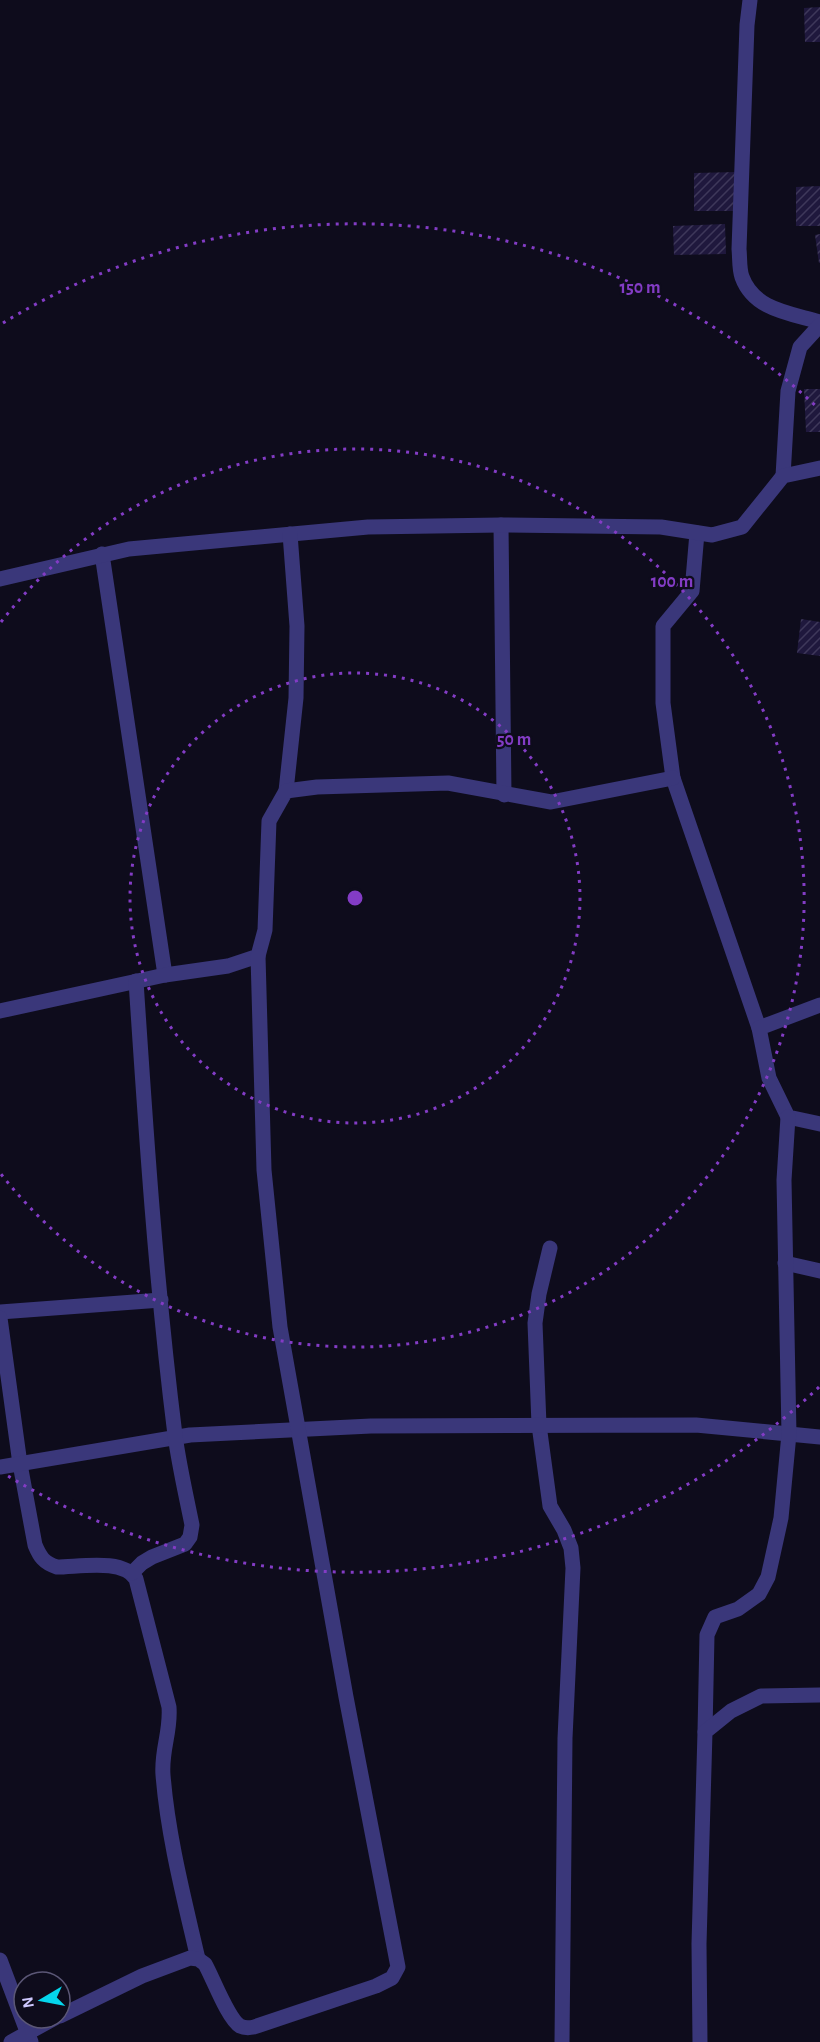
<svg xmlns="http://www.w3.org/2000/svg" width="820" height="2042" viewBox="0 0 820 2042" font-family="'Alegreya Sans',sans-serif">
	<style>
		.building { fill: url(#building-hatch) }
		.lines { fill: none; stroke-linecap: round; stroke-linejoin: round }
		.minor { stroke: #3a377a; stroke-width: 15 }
		.ring { fill: none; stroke: #833cc5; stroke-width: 3; stroke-dasharray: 3 6 }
		.centre { fill: #833cc5; stroke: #0e0c1c; stroke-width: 3 }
		.ring-label { font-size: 18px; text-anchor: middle; font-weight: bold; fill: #833cc5; stroke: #0e0c1c; stroke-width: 4.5; stroke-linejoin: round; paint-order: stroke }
	</style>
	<defs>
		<pattern id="building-hatch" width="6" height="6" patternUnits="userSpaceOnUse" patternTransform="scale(1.5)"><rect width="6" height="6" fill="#1f183d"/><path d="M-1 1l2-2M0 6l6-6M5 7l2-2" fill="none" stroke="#3e385a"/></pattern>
	</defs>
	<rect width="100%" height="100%" fill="#0e0c1c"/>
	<g class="building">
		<path d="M 820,7 L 820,42 L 805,42 L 804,8 Z"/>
		<path d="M 738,172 L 739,211 L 694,211 L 694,173 Z"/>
		<path d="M 820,186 L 820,226 L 796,226 L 796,187 Z"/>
		<path d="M 725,224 L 726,254 L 674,255 L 673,226 Z"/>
		<path d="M 820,234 L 820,263 L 819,263 L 815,235 Z"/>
		<path d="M 804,389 L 820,389 L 820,432 L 806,432 Z"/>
		<path d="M 801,619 L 820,622 L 820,656 L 797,653 Z"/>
	</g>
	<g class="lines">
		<g class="minor">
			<path d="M 750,0 L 747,25 L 739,249 C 740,258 739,269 742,277 C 754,310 790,313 820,322"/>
			<path d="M 783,476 L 788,391 L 800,347 L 820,325"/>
			<path d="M 501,525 L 504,795"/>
			<path d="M 697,533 L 692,591 L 663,626 L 663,703 L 673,778 L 759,1028"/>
			<path d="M 102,554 L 165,975"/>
			<path d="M 0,579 L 129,549 L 368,527 L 501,525 L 661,527 L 712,535 L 742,527 L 783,476 L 820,468"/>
			<path d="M 286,791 L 296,698 L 297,626 L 290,534"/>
			<path d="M 820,1005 L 759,1028 L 769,1078 L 788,1117 L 820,1124"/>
			<path d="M 0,1011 L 165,975 L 228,966 L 258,956 L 265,930 L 269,821 L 286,791 L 317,787 L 448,783 L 551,802 L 673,778"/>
			<path d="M 550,1248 L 539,1294 L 535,1323 L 539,1425 L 550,1506 L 564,1530 L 571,1548 L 573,1568 L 565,1738 L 562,2042"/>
			<path d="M 785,1263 L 820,1271"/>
			<path d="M 0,1312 L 161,1300"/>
			<path d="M 0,1318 L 20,1464 L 35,1545 C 40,1557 44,1563 57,1567 C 79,1567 123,1558 136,1579 L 169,1707 C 171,1732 161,1750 163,1775 C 168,1837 184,1898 198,1959"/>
			<path d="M 0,1467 L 190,1435 L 371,1426 L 696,1425 L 820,1437"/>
			<path d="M 132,1573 L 142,1563 L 152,1557 L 185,1544 L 190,1537 L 192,1525 C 186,1495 179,1465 175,1435 C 156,1284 146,1133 136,981"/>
			<path d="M 705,1732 L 707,1635 L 715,1617 L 738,1609 L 759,1594 L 768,1577 L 781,1518 L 789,1434 L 784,1180 L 788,1117"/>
			<path d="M 0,1960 L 31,2042"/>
			<path d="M 60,2016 L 142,1976 L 190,1958 L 198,1959 L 205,1964 C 213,1978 228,2019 240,2026 C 244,2028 249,2028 254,2027 L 376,1986 L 392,1978 L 398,1967 L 346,1697 L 280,1327 L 264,1170 L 258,956"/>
			<path d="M 11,2042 L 55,2018"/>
			<path d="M 700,2042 L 699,1944 L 705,1732 L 731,1711 L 761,1696 L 820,1695"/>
		</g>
	</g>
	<g class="ring">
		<circle cx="355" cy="898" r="225"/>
		<path d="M1 622A449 449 0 1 1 1 1174"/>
		<path d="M819 1387A674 674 0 0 1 3 1473M3 323A674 674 0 0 1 819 409"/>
	</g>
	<circle cx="355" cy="898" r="9" class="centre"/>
	<g class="ring-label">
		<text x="640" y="293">150 m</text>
		<text x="672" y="587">100 m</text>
		<text x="514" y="745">50 m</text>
	</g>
	<g transform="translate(42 2000) rotate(260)"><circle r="28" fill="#0e0c1c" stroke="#5b5776" stroke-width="1.5"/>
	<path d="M0-4.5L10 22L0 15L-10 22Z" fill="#05d6ed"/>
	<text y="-9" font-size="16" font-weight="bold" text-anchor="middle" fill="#cec8fe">N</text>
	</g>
</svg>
